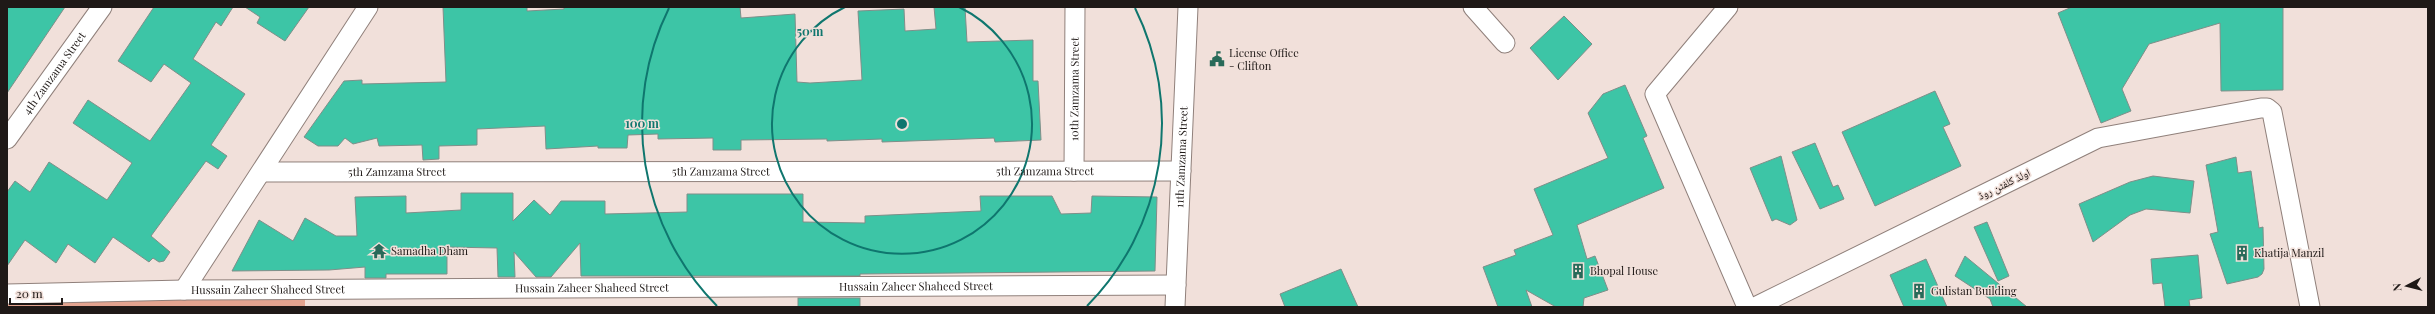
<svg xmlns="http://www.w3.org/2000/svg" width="2435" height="314" viewBox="0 0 2435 314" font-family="'Playfair Display','Noto Naskh Arabic',serif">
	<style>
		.green { fill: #e3a38f }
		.building { fill: #3dc5a6; stroke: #7e8f89 }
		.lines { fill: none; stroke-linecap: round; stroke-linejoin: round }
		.minor-casing { stroke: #90807b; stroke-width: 21 }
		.minor { stroke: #fff; stroke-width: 19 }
		.ring { fill: none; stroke: #0f766e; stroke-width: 2 }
		.labels { text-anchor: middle; stroke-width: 3; stroke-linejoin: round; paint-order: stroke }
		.poi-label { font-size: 11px; fill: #1f1917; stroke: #f1e0da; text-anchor: start }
		.street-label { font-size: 11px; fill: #1f1917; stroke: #f1e0da }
		.centre { fill: #0f766e; stroke: #f1e0da; stroke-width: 2 }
		.ring-label { font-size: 12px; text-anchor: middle; font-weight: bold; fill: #0f766e; stroke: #f1e0da; stroke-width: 3; stroke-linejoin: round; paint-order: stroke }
	</style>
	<rect width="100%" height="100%" fill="#f1e0da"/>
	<path class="green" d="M 305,299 L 305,307 L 7,307 L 7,301 Z"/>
	<g class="building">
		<path d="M 7,7 L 65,7 L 7,93 Z"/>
		<path d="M 154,7 L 233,7 L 221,26 L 216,22 L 193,59 L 245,94 L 211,145 L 227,156 L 218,169 L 206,161 L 151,236 L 170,252 L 164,261 L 159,262 L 153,258 L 149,262 L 113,237 L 95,263 L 68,244 L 56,263 L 25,240 L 7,266 L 7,192 L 15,181 L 30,192 L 49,162 L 107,200 L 132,163 L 73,123 L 88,100 L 150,141 L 191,83 L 164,64 L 151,82 L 118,61 Z"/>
		<path d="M 245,7 L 309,7 L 285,41 L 257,23 L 260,17 Z"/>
		<path d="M 443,7 L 527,7 L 527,11 L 564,9 L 564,7 L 740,7 L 741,18 L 795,14 L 797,82 L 810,83 L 862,80 L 858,11 L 904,9 L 905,31 L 936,29 L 934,7 L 965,7 L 967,42 L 1033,40 L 1033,81 L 1038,81 L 1041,140 L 995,142 L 994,138 L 882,142 L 882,139 L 827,141 L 827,139 L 741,140 L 741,150 L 713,150 L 713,138 L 658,139 L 658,134 L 628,135 L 627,148 L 598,148 L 598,146 L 546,149 L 545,126 L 477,129 L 477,145 L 439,146 L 439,159 L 423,160 L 422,145 L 379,146 L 377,138 L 353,144 L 345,138 L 338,146 L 318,146 L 304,137 L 344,81 L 362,80 L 362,84 L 446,82 Z"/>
		<path d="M 2072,7 L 2283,7 L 2283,90 L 2221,91 L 2220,23 L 2149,44 L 2122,89 L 2131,111 L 2101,123 L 2058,13 Z"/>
		<path d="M 1564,16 L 1592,44 L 1558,80 L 1530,48 Z"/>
		<path d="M 1625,85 L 1647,136 L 1643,138 L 1664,188 L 1577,225 L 1587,259 L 1595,256 L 1608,290 L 1584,298 L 1583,307 L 1556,307 L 1526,290 L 1532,307 L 1498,307 L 1483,267 L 1516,255 L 1514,250 L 1553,235 L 1534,189 L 1608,158 L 1588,113 L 1603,94 Z"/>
		<path d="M 1935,91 L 1950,124 L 1943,127 L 1961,166 L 1875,206 L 1842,132 Z"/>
		<path d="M 1815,143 L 1833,187 L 1838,185 L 1844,199 L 1820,209 L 1792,152 Z"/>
		<path d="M 1781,156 L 1797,220 L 1790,225 L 1776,219 L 1772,221 L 1750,168 Z"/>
		<path d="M 2236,157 L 2238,173 L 2251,171 L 2259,228 L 2263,227 L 2264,269 L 2262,274 L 2258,277 L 2227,284 L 2210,234 L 2218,232 L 2206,165 Z"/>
		<path d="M 2153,176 L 2194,181 L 2190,213 L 2146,209 L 2130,215 L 2093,242 L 2079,204 L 2130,182 Z"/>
		<path d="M 461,193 L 513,193 L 513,221 L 534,200 L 550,215 L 561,201 L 605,201 L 605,214 L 687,212 L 687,194 L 803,194 L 803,222 L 865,223 L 865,216 L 981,211 L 980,196 L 1052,196 L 1061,214 L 1091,213 L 1092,196 L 1157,197 L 1155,271 L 860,274 L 860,276 L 581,276 L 580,243 L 551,277 L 536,277 L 514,252 L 515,277 L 498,277 L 497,248 L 447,247 L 447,274 L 386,274 L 386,278 L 365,278 L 365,267 L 329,270 L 232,271 L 259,220 L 293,241 L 305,218 L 336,236 L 357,236 L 355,197 L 406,196 L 406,213 L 461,210 Z"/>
		<path d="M 1987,222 L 2009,276 L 1998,281 L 1974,227 Z"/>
		<path d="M 2198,255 L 2202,298 L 2189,300 L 2190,307 L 2165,307 L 2162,283 L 2153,284 L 2151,259 Z"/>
		<path d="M 1965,256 L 2027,307 L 1993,307 L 1990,299 L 1955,276 Z"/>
		<path d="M 1926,259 L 1947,307 L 1904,307 L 1890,275 Z"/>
		<path d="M 1341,269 L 1358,307 L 1285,307 L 1280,294 Z"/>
		<rect x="798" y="298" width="62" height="9"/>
	</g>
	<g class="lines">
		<g class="minor-casing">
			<g id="minor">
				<path d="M 1473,7 L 1505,43"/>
				<path d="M 1728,7 L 1655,94 L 1747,307"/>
				<path id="s1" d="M 7,139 L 102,7"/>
				<path id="s2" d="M 1074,171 L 1075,7"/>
				<path id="s3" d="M 262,172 L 1181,171"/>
				<path d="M 184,290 L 368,7"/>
				<path id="s4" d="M 7,294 L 184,290 L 1176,285"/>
				<path id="s5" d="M 1175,307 L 1188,7"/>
				<path d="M 1755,307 L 2098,138 L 2261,108 L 2267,108 L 2272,112 L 2310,307"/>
			</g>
		</g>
		<use href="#minor" class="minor"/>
	</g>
	<g class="ring">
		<path d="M959 7A130 130 0 1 1 845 7"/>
		<path d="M717 306A260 260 0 0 1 669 8M1135 8A260 260 0 0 1 1087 306"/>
	</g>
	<defs>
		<g id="civic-bare" transform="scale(1.2)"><path d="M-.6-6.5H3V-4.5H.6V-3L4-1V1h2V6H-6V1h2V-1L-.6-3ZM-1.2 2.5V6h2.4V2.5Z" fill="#286a59" stroke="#f1e0da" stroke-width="2.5" paint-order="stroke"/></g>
		<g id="temple-bare" transform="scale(1.2)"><path d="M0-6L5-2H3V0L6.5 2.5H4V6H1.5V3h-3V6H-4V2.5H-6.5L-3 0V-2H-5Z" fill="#286a59" stroke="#f1e0da" stroke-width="2.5" paint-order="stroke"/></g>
		<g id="building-bare" transform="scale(1.2)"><path d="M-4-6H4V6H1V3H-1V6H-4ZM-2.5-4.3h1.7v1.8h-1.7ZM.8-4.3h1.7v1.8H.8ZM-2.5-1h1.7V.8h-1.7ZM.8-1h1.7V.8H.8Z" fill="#286a59" stroke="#f1e0da" stroke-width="2.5" paint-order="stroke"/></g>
	</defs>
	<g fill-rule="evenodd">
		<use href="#civic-bare" x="1217" y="59"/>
		<use href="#temple-bare" x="379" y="251"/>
		<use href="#building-bare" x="2242" y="253"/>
		<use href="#building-bare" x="1578" y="271"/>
		<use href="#building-bare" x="1919" y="291"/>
	</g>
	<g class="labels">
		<g class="poi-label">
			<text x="1229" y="57">License Office<tspan x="1229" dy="13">- Clifton</tspan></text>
			<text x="391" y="255">Samadha Dham</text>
			<text x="2254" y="257">Khatija Manzil</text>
			<text x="1590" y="275">Bhopal House</text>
			<text x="1931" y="295">Gulistan Building</text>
		</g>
		<g class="street-label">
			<text dy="4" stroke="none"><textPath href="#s1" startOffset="81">4th Zamzama Street</textPath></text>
			<text dy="4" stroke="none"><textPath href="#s2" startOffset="82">10th Zamzama Street</textPath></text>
			<text dy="4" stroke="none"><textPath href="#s5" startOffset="150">11th Zamzama Street</textPath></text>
			<text dy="4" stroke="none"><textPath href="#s3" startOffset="783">5th Zamzama Street</textPath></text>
			<text dy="4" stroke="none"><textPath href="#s3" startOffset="135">5th Zamzama Street</textPath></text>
			<text dy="4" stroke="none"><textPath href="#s3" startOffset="459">5th Zamzama Street</textPath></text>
			<text transform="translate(2004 184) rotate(-26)" y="4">اولڈ کلفٹن روڈ</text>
			<text dy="4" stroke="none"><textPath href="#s4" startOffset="909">Hussain Zaheer Shaheed Street</textPath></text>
			<text dy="4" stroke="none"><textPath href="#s4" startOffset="585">Hussain Zaheer Shaheed Street</textPath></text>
			<text dy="4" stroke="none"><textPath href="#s4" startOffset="261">Hussain Zaheer Shaheed Street</textPath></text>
		</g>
	</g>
	<circle cx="902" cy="124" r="6" class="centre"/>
	<g class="ring-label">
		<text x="810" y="36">50 m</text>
		<text x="642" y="128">100 m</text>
	</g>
	<rect width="2435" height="314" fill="none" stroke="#1f1917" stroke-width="16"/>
	<g transform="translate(2407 286) rotate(263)" stroke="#f1e0da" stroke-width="3" paint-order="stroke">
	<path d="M0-3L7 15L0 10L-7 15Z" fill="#1f1917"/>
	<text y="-6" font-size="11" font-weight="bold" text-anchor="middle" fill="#1f1917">N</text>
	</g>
	<path d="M10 298v6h52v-6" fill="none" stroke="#1f1917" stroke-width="2"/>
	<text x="16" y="298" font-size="12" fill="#1f1917" stroke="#f1e0da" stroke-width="3" paint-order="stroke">20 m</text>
</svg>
